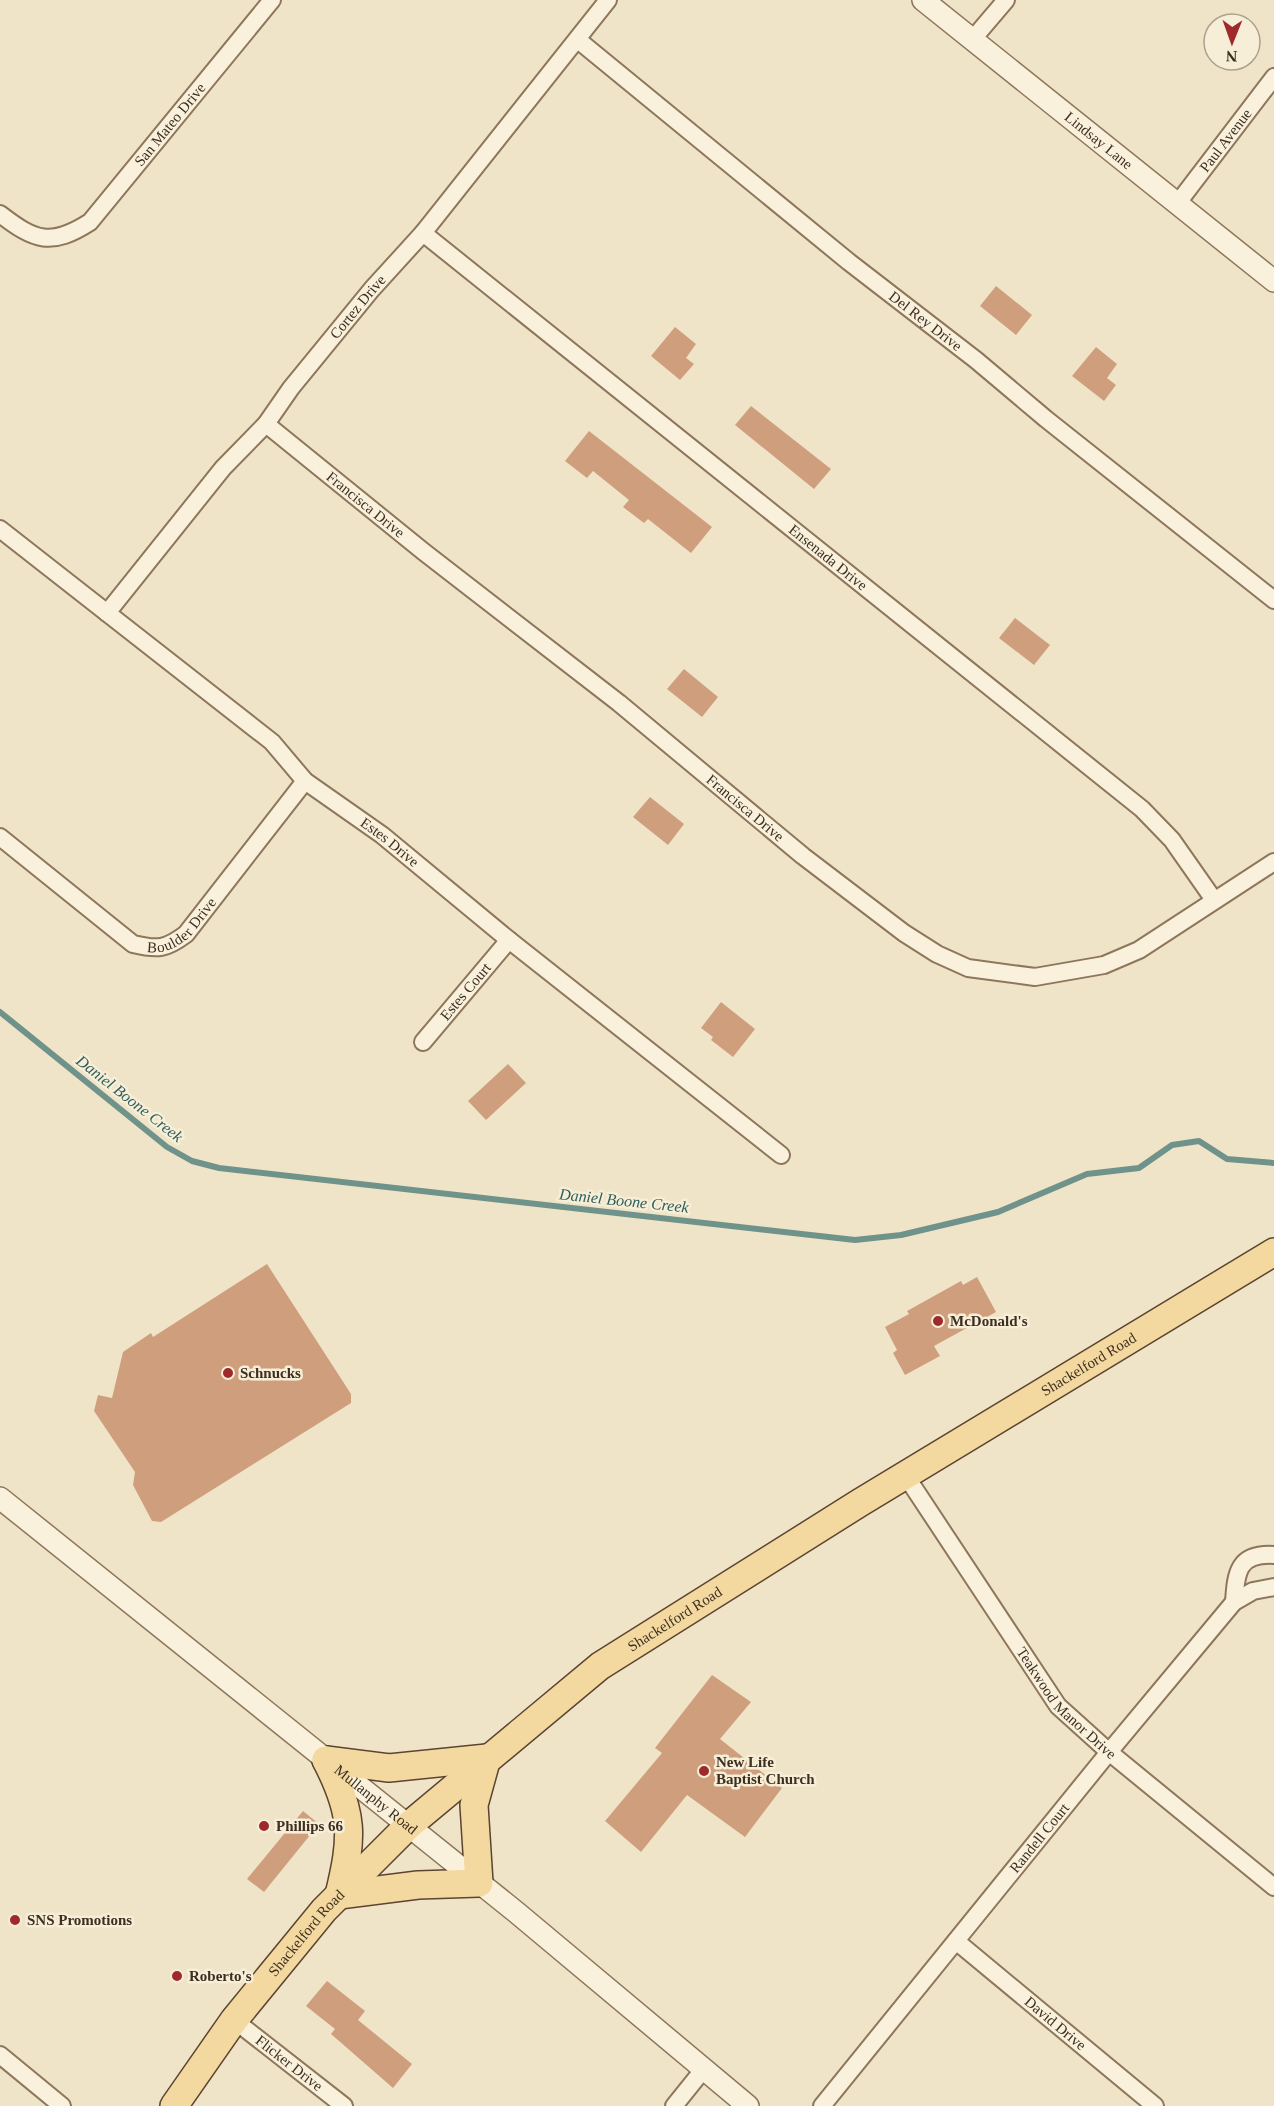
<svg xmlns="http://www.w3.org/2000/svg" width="1274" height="2106" viewBox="0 0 1274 2106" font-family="'Times New Roman',serif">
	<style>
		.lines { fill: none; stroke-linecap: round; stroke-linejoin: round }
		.stream { stroke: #6f938a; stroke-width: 6 }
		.building { fill: #cf9f7d }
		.minor-casing { stroke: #8d765c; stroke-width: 20 }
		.tertiary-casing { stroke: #8d765c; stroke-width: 24 }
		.primary-casing { stroke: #5b4430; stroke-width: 30 }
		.minor { stroke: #faf1dc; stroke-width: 16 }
		.tertiary { stroke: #faf1dc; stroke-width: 21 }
		.primary { stroke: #f3d9a0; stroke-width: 27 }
		.poi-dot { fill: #9e2a2b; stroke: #f7eed8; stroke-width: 2 }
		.labels { text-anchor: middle; stroke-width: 5; stroke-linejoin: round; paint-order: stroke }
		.street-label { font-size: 15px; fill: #3d2e20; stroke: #f7eed8 }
		.poi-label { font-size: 15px; font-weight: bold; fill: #3d2e20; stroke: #f7eed8; text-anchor: start }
		.water-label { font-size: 16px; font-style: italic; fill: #2f5d5a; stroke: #f7eed8 }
	</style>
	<rect width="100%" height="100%" fill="#f0e4c8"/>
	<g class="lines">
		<path class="stream" d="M 0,1012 L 167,1147 L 192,1161 L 219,1168 L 855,1240 L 901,1235 L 998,1212 L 1087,1174 L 1139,1168 L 1172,1145 L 1199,1141 L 1227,1159 L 1274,1163"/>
	</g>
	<g class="building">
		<path d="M 996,286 L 1032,315 L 1016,335 L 980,306 Z"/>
		<path d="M 675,327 L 696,344 L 686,358 L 694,364 L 680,380 L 651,356 Z"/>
		<path d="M 1096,347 L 1117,364 L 1107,378 L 1116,385 L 1104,401 L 1072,376 Z"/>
		<path d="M 751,406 L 831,469 L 814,489 L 735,425 Z"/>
		<path d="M 589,431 L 712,527 L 691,553 L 648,519 L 644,523 L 623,507 L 629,500 L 593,471 L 587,478 L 565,461 Z"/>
		<path d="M 1015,618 L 1050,645 L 1034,665 L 999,638 Z"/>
		<path d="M 684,669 L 718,697 L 702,717 L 667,689 Z"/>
		<path d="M 650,797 L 684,824 L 668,845 L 633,817 Z"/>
		<path d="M 721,1002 L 755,1029 L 733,1057 L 711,1040 L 713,1037 L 701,1028 Z"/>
		<path d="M 508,1064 L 526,1083 L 486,1120 L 468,1101 Z"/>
		<path d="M 267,1264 L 351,1394 L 351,1403 L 161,1522 L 152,1521 L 133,1485 L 135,1472 L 94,1411 L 98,1395 L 112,1398 L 123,1352 L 151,1333 L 153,1337 Z"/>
		<path d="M 977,1277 L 996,1312 L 934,1346 L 940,1356 L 905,1375 L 893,1353 L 897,1350 L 885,1327 L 909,1314 L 907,1311 L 961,1281 L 963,1285 Z"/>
		<path d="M 712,1675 L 751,1702 L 720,1739 L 782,1788 L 745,1837 L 687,1795 L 641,1852 L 605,1821 L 662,1753 L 655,1748 Z"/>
		<path d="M 303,1811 L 319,1824 L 264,1892 L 247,1879 Z"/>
		<path d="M 327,1981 L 365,2011 L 358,2020 L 412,2064 L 393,2088 L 331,2034 L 335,2029 L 306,2006 Z"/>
	</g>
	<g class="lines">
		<g class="minor-casing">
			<g id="minor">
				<path id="s1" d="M 578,40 L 849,262 L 976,360 L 1046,419 L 1274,600"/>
				<path d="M 972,40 L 1006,0"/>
				<path id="s2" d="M 1177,204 L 1274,77"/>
				<path id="s3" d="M 0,214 C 35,241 51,247 90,222 L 272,0"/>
				<path id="s4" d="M 423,233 L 1142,809 L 1172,840 L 1214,900"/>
				<path id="s5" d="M 266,424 L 424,552 L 619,703 L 803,856 L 904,933 L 937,954 L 968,968 L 1035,977 L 1104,965 L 1139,950 L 1274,862"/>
				<path id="s6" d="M 0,529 L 272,742 L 305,781 L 382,835 L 509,940 L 781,1155"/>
				<path id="s7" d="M 107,613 L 223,468 L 266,424 L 291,388 L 372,289 L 423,233 L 608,0"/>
				<path id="s8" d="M 0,837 L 133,944 C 158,950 166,949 186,934 L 305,781"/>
				<path id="s9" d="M 423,1042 L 509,940"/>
				<path id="s10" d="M 906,1476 L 1058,1706 L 1109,1752 L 1274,1887"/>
				<path d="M 1234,1602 C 1236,1572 1238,1553 1274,1555"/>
				<path id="s11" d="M 956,1941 L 1155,2106"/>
				<path id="s12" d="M 234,2020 L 344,2106"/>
				<path d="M 0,2055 L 62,2106"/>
				<path d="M 674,2106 L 703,2070"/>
				<path id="s13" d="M 822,2106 L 1109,1752 L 1234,1602 L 1253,1591 L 1274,1587"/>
			</g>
		</g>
		<g class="tertiary-casing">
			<g id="tertiary">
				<path id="s14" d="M 923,0 L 1274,281"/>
				<path id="s15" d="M 0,1498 L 516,1912 L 748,2106"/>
			</g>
		</g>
		<g class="primary-casing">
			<g id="primary">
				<path d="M 326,1760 L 389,1768 L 487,1758"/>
				<path d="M 326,1760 C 354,1814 353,1837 339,1895"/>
				<path d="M 339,1895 L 418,1885 L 479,1883 L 474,1805 L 487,1758"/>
				<path id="s16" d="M 174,2106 L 234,2020 L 324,1910 L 408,1826 L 600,1666 L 861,1502 L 1274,1252"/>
			</g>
		</g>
		<use href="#minor" class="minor"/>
		<use href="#tertiary" class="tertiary"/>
		<use href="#primary" class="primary"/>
	</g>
	<g class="poi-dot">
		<circle cx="938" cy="1321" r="6"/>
		<circle cx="228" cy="1373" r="6"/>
		<circle cx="704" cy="1771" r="6"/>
		<circle cx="264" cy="1826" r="6"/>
		<circle cx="15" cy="1920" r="6"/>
		<circle cx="177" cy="1976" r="6"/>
	</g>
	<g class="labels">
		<g class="street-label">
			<text dy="5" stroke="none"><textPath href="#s3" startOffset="226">San Mateo Drive</textPath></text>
			<text dy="5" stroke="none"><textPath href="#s14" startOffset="225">Lindsay Lane</textPath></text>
			<text dy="5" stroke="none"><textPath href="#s2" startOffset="80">Paul Avenue</textPath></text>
			<text dy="5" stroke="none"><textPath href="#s7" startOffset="396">Cortez Drive</textPath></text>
			<text dy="5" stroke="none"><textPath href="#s1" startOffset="447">Del Rey Drive</textPath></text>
			<text dy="5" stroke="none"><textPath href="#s5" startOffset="128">Francisca Drive</textPath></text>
			<text dy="5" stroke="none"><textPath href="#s4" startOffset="519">Ensenada Drive</textPath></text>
			<text dy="5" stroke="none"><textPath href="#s5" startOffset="614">Francisca Drive</textPath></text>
			<text dy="5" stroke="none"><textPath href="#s6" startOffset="501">Estes Drive</textPath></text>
			<text dy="5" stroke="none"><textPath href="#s8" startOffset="228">Boulder Drive</textPath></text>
			<text dy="5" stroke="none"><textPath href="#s9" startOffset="66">Estes Court</textPath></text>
			<text dy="5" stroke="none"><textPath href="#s16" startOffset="1190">Shackelford Road</textPath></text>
			<text dy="5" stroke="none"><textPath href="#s16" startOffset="704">Shackelford Road</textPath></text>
			<text dy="5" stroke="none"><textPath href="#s10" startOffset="279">Teakwood Manor Drive</textPath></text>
			<text dy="5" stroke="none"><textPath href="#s15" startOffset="482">Mullanphy Road</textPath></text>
			<text dy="5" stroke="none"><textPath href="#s13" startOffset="345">Randell Court</textPath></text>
			<text dy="5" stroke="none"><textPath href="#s16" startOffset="218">Shackelford Road</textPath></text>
			<text dy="5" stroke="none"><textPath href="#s11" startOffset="129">David Drive</textPath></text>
			<text dy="5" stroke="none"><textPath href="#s12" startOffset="70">Flicker Drive</textPath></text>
		</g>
		<g class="poi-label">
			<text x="950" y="1326">McDonald's</text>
			<text x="240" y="1378">Schnucks</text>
			<text x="716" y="1767">New Life<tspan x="716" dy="17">Baptist Church</tspan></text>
			<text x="276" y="1831">Phillips 66</text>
			<text x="27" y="1925">SNS Promotions</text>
			<text x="189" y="1981">Roberto's</text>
		</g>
		<g class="water-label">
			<text transform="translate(130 1098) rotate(38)" y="6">Daniel Boone Creek</text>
			<text transform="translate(624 1200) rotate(6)" y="6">Daniel Boone Creek</text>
		</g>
	</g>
	<g transform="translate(1232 42) rotate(181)"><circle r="28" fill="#f7eed8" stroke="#ada18e" stroke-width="1.5"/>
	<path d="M0-4.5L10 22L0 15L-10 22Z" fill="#9e2a2b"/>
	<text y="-9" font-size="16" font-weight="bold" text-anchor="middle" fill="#3d2e20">N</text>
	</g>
</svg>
